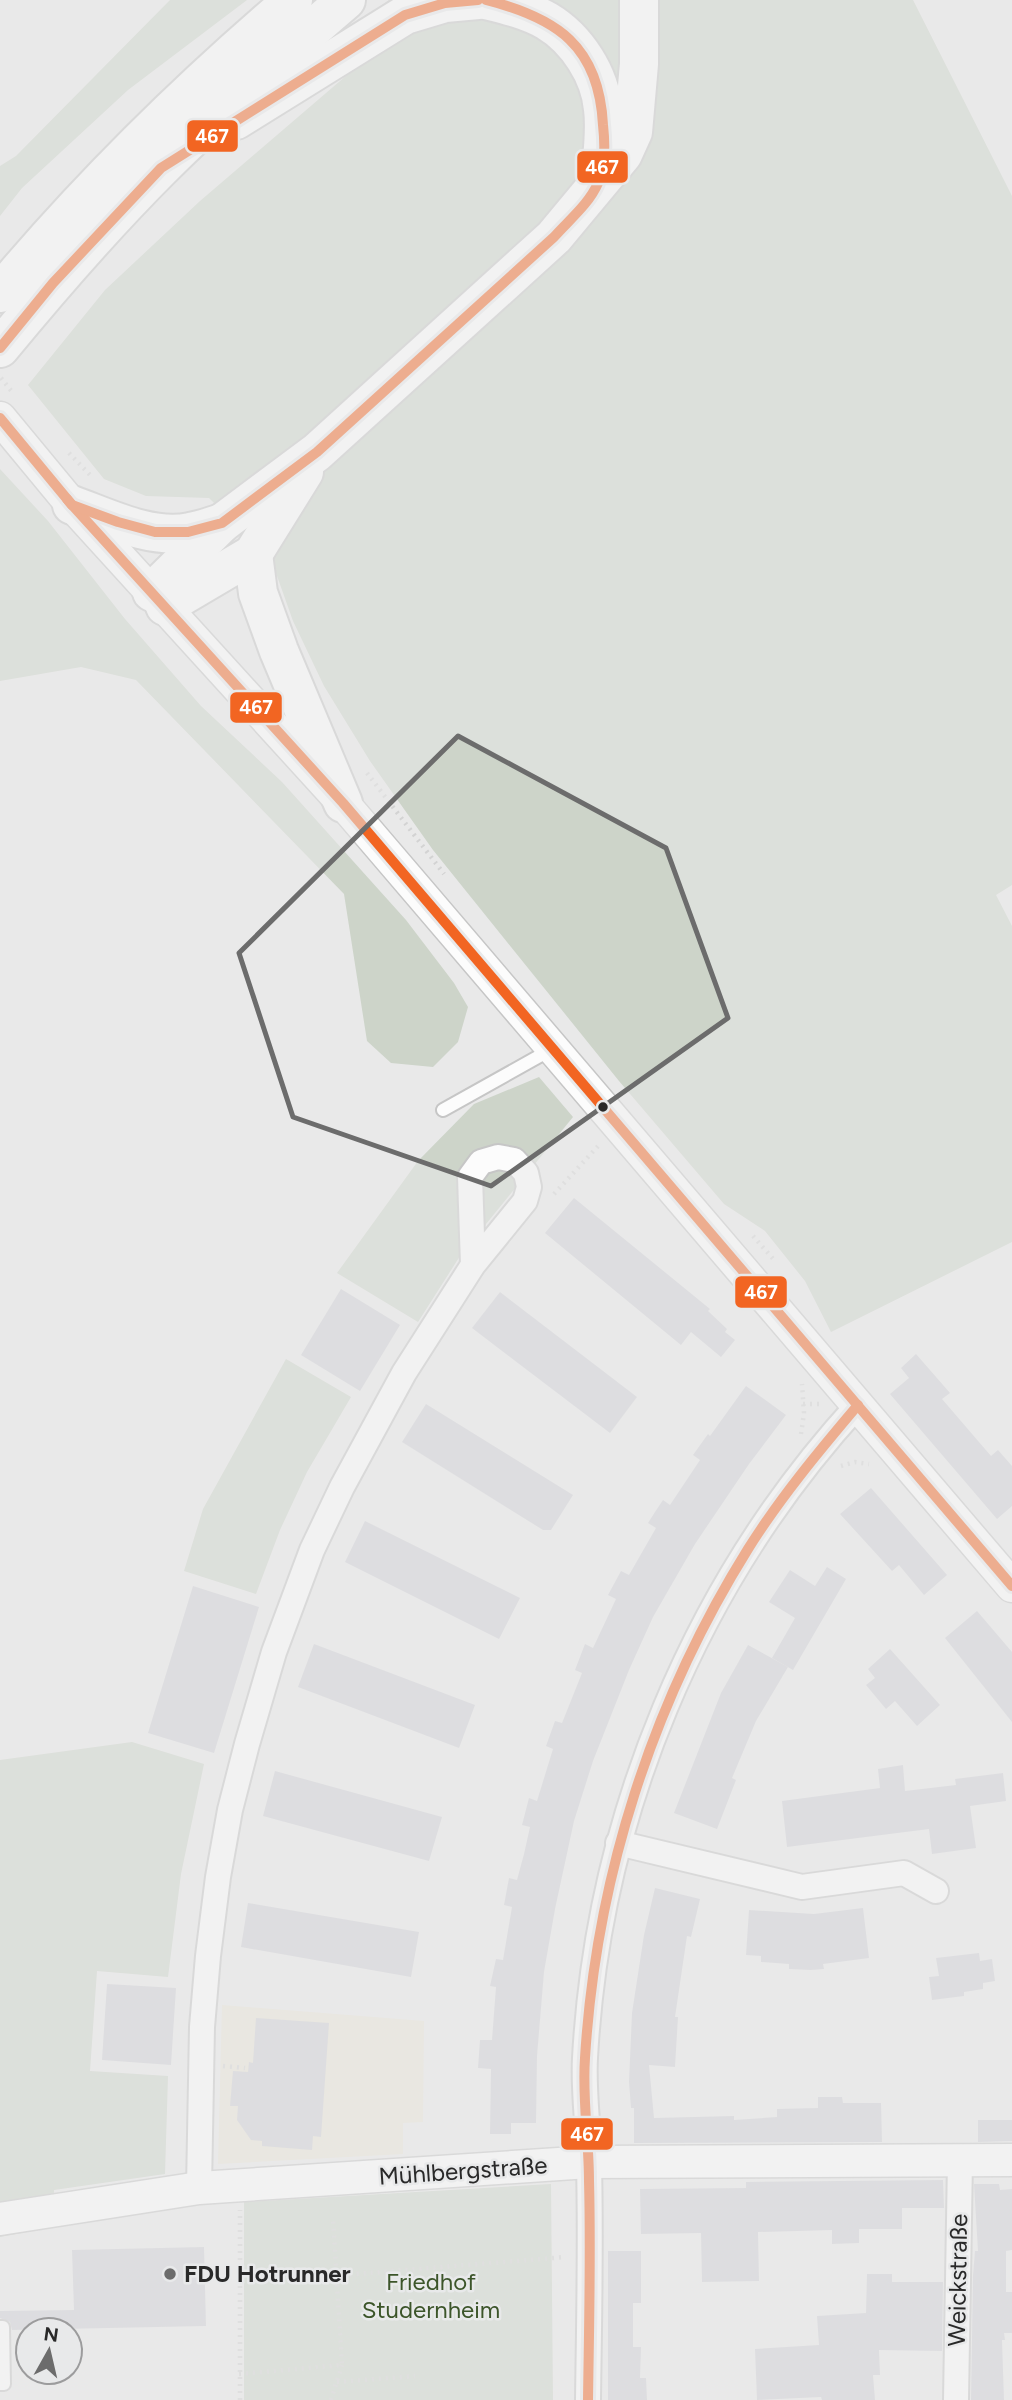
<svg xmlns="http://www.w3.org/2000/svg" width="1012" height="2400" viewBox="0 0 1012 2400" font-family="Figtree,sans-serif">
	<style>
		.education { fill: #e8e4d7 }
		.green { fill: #cdd4c9 }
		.building { fill: #cfcfd5 }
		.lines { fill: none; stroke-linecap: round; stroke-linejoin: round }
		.service-casing { stroke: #c6c6c6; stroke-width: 16 }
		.minor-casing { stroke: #c6c6c6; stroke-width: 28 }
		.tertiary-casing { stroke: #c6c6c6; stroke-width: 35 }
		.trunk-casing { stroke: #c6c6c6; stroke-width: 42 }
		.path { stroke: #d3d3d3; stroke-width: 4.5; stroke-dasharray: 2 5; stroke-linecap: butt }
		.service { stroke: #fcfcfc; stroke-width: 12 }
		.minor { stroke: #fcfcfc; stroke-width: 24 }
		.tertiary { stroke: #fcfcfc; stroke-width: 32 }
		.trunk { stroke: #fcfcfc; stroke-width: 38 }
		.bus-1-casing { stroke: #e8e9ea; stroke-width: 16 }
		.bus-1 { stroke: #f26522; stroke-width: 10 }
		.marked { fill: none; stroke: #6c6c6c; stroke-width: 5; stroke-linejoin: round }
		.bus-dot { fill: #292929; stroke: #e8e9ea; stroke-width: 2.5 }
		.poi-dot { fill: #6c6c6c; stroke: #e8e9ea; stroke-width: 2.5 }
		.labels { text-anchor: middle; stroke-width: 5; stroke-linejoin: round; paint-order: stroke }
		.street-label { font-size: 24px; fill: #292929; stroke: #e8e9ea }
		.poi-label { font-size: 24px; font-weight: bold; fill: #292929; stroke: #e8e9ea; text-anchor: start }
		.park-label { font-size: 24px; fill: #3c552a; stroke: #e8e9ea }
		.line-badge { stroke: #e8e9ea; stroke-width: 2.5 }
		.badge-label { font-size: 19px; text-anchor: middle; font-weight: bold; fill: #fff }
	</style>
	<rect width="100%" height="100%" fill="#e9e9e9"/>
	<path class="education" d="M 222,2005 L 424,2021 L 423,2122 L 403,2123 L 403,2154 L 218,2164 Z"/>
	<g class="green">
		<path d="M 170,0 L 247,0 L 128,90 L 22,188 L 0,216 L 0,166 L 16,156 Z"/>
		<path d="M 389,0 L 913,0 L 1012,196 L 1012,885 L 996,895 L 1012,926 L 1012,1242 L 831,1332 L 805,1281 L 765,1231 L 724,1204 L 619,1081 L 433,850 L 370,761 L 324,686 L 293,621 L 271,559 L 209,498 L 146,496 L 104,479 L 28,385 L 105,290 L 200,201 L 382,45 L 351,28 Z"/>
		<path d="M 0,469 L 48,521 L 125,619 L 201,706 L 282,782 L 406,920 L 454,983 L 468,1007 L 458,1042 L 433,1067 L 391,1063 L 367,1041 L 344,894 L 136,680 L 81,667 L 0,681 Z"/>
		<path d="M 539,1077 L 573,1117 L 460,1256 L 418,1322 L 337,1273 L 418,1161 L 474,1104 Z"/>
		<path d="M 286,1359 L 351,1397 L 307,1472 L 280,1530 L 256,1594 L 184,1571 L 203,1509 Z"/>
		<path d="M 132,1742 L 204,1764 L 181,1874 L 168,1977 L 97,1971 L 90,2071 L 168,2076 L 165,2174 L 54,2190 L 53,2227 L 0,2237 L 0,1760 Z"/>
		<path d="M 551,2184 L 553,2400 L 244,2400 L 244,2202 Z"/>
	</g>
	<g class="building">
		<path d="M 574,1198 L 710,1309 L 708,1311 L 727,1329 L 725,1332 L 735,1340 L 721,1357 L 691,1332 L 681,1345 L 545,1233 Z"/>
		<path d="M 341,1289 L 400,1325 L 360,1391 L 301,1355 Z"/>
		<path d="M 500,1292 L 637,1397 L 610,1433 L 472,1328 Z"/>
		<path d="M 916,1354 L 950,1393 L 942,1399 L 991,1456 L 998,1450 L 1012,1466 L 1012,1506 L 997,1519 L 890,1394 L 909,1378 L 901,1368 Z"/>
		<path d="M 746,1386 L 786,1415 L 749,1464 L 695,1544 L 653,1617 L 629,1670 L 593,1761 L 574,1821 L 555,1909 L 544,1972 L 537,2056 L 536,2123 L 511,2123 L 511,2134 L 490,2134 L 491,2069 L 478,2068 L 480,2040 L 492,2040 L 496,1987 L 490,1986 L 496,1959 L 503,1960 L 512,1907 L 504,1905 L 509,1878 L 517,1880 L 524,1854 L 530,1827 L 522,1825 L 529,1798 L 537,1801 L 553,1749 L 546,1746 L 555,1721 L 562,1723 L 582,1673 L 575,1670 L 585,1644 L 593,1648 L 616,1599 L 608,1595 L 621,1571 L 629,1575 L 656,1528 L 648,1523 L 655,1512 L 663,1500 L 670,1505 L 700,1460 L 693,1455 L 708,1434 L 710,1436 Z"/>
		<path d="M 426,1404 L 573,1495 L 551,1530 L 543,1530 L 402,1442 Z"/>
		<path d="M 871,1488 L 947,1575 L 924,1595 L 899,1565 L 892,1571 L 840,1514 Z"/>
		<path d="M 365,1521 L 520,1598 L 499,1639 L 345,1562 Z"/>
		<path d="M 827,1567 L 846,1579 L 793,1670 L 772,1658 L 795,1618 L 769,1602 L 790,1570 L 815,1586 Z"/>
		<path d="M 193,1586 L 259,1607 L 214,1753 L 148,1733 Z"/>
		<path d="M 977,1611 L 1012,1652 L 1012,1722 L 945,1638 Z"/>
		<path d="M 314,1644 L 475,1705 L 459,1748 L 298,1687 Z"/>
		<path d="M 748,1645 L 788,1667 L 756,1721 L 732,1778 L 736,1780 L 717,1829 L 674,1813 L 721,1693 Z"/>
		<path d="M 890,1649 L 940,1705 L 917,1726 L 895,1701 L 886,1709 L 866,1685 L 875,1678 L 868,1669 Z"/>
		<path d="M 903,1765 L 905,1791 L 956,1785 L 955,1779 L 1003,1773 L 1006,1801 L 970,1806 L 976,1848 L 932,1854 L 929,1829 L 787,1847 L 782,1801 L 880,1788 L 878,1769 Z"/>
		<path d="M 275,1771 L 442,1817 L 429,1861 L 263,1816 Z"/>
		<path d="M 655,1888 L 700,1899 L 691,1937 L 687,1936 L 675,2017 L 678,2017 L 675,2067 L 649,2065 L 654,2118 L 734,2116 L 734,2120 L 777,2117 L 777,2109 L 818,2108 L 818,2097 L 842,2097 L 843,2103 L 881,2103 L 882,2142 L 634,2143 L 634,2108 L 631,2108 L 629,2082 L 632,2013 L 644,1935 Z"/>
		<path d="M 248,1903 L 419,1932 L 411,1977 L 241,1947 Z"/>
		<path d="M 863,1908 L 869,1958 L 823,1964 L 824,1969 L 811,1970 L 789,1969 L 789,1964 L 761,1962 L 761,1956 L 746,1955 L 749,1910 L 814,1914 Z"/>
		<path d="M 979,1953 L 980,1961 L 992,1959 L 995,1981 L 983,1983 L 983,1989 L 964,1992 L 964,1996 L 932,2000 L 929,1977 L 939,1976 L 936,1958 Z"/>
		<path d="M 107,1984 L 176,1988 L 171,2065 L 102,2060 Z"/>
		<path d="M 256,2018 L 329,2023 L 321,2137 L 313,2136 L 312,2150 L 262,2146 L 262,2141 L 251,2140 L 237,2120 L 238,2106 L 230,2106 L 233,2071 L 248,2072 L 249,2062 L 253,2063 Z"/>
		<path d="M 978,2120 L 1012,2120 L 1012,2141 L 978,2142 Z"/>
		<path d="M 943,2180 L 944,2208 L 902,2208 L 902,2229 L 859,2229 L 859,2243 L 832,2244 L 832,2230 L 758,2232 L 759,2281 L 702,2282 L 701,2233 L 641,2234 L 640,2189 L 746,2188 L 746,2182 Z"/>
		<path d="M 974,2184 L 999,2184 L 1000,2190 L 1012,2189 L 1012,2250 L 1006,2251 L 1006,2292 L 1012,2292 L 1012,2333 L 1004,2333 L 1005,2340 L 1002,2340 L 1004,2400 L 971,2400 L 973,2275 L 975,2251 L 978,2251 Z"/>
		<path d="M 204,2247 L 206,2326 L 12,2330 L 10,2322 L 0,2318 L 0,2311 L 74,2310 L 72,2250 Z"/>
		<path d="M 608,2251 L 641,2251 L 641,2303 L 633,2303 L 633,2347 L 641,2347 L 640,2378 L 646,2378 L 647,2400 L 608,2400 Z"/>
		<path d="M 867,2274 L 892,2274 L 892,2282 L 943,2282 L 942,2351 L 879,2350 L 880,2375 L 873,2375 L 875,2400 L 822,2400 L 821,2397 L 757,2400 L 755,2349 L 819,2345 L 817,2316 L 866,2313 Z"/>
	</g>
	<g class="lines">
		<g class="service-casing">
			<g id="service">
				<path d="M 443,1110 L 552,1049"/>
				<path d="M 0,2327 L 3,2327 L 4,2384 L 0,2384"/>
			</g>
		</g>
		<g class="minor-casing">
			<g id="minor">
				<path d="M 618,1843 L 802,1887 L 904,1873 L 936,1891"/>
				<path d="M 199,2188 L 202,2027 L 208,1956 L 218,1877 L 230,1810 L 247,1744 L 274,1652 L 312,1550 L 342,1487 L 404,1373 L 473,1265 L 470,1177 L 481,1162 L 498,1157 L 514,1160 L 526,1173 L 529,1187 L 525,1201 L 473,1265"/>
				<path d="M 588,2400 C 589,2322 591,2243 589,2165 C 589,2129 583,2093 585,2058 C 598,1817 695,1583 858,1405"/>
				<path d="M 956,2400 L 960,2160"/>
			</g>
		</g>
		<g class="tertiary-casing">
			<g id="tertiary">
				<path d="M 0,418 L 72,505 L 343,803 L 1012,1586"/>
				<path d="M 0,2219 L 199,2188 L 589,2162 L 1012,2160"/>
			</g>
		</g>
		<g class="trunk-casing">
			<g id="trunk">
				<path d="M 486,0 C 506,5 528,10 547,21 C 577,39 600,75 603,109 C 606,133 602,156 600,179"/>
				<path d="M 236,120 L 405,15 L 445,3 L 478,0"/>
				<path d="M 0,293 C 89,187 187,90 293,0"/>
				<path d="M 0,348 C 51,286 103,226 160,169 C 219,110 282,55 346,0"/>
				<path d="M 72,505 C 108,518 151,540 190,532 C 201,530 212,526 222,523"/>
				<path d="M 253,554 L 258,593 L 279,651 L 343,803"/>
				<path d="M 152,592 L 222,523 L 317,452 L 554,237 L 623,154 L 633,132 L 639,64 L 639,0"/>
				<path d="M 165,606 L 253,554 L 304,472"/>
			</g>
		</g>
		<g class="path">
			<path d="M 1,378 L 13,393"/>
			<path d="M 69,453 L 92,477"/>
			<path d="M 367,773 L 444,874"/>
			<path d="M 554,1194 L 600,1144"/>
			<path d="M 753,1236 L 775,1261"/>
			<path d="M 803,1404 L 820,1404"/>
			<path d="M 801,1434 L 804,1413 L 802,1384"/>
			<path d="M 841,1466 L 855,1462 L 869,1464"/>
			<path d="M 223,2066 L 245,2068"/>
			<path d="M 259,2282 L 565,2257"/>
			<path d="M 239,2374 L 342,2365 L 333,2219"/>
			<path d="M 337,2382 L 415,2376"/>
			<path d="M 240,2400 L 240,2210"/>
			<path d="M 331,2400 L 342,2365"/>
		</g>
		<use href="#service" class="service"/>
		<use href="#minor" class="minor"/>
		<use href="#tertiary" class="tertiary"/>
		<use href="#trunk" class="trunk"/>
		<g class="bus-1-casing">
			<g id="bus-1">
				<path d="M 0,348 L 53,283 L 161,168 L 405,15 L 445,3 L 478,0"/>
				<path d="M 0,418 L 72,505 L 343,803 L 1012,1586"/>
				<path d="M 67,499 L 72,505 L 118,522 L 155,532 L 188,532 L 222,523 L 317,452 L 554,237 C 569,220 589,204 598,183 C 605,167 605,143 603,125 C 599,46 557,18 486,0"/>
				<path d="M 588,2400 C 589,2327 591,2254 589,2181 C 589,2140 582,2099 585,2058 C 596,1878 652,1703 748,1549 C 780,1498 819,1451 858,1405"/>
			</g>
		</g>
		<use href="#bus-1" class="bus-1"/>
	</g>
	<path d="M0 0H1012V2400H0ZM 458,736 L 666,848 L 728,1018 L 491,1186 L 293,1117 L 239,953 Z" fill="#e9e9e9" fill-opacity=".55" fill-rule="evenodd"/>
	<path class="marked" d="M 458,736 L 666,848 L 728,1018 L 491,1186 L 293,1117 L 239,953 Z"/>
	<circle class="bus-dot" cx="603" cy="1107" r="6"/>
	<circle class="poi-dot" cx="170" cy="2274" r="7"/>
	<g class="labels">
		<g class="street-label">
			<text transform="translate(463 2171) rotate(-4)" y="8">Mühlbergstraße</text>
			<text transform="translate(958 2280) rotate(-89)" y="8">Weickstraße</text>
		</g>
		<g class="poi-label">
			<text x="184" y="2282">FDU Hotrunner</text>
		</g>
		<g class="park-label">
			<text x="431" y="2290">Friedhof<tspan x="431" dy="28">Studernheim</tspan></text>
		</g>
	</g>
	<g class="line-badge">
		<rect x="186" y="119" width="53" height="34" rx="7" fill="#f26522"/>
		<rect x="576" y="150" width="53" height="34" rx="7" fill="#f26522"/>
		<rect x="229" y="691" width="54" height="33" rx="7" fill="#f26522"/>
		<rect x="734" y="1275" width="54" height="34" rx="7" fill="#f26522"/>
		<rect x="560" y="2117" width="54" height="34" rx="7" fill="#f26522"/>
	</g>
	<g class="badge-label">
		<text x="212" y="143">467</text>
		<text x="602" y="174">467</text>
		<text x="256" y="714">467</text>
		<text x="761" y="1299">467</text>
		<text x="587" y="2141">467</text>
	</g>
	<g transform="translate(49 2351) rotate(8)"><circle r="33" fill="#e8e9ea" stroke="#9c9c9d" stroke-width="2"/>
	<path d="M0-5L12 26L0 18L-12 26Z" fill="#6c6c6c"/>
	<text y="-10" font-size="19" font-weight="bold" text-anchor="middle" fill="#292929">N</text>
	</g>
</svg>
